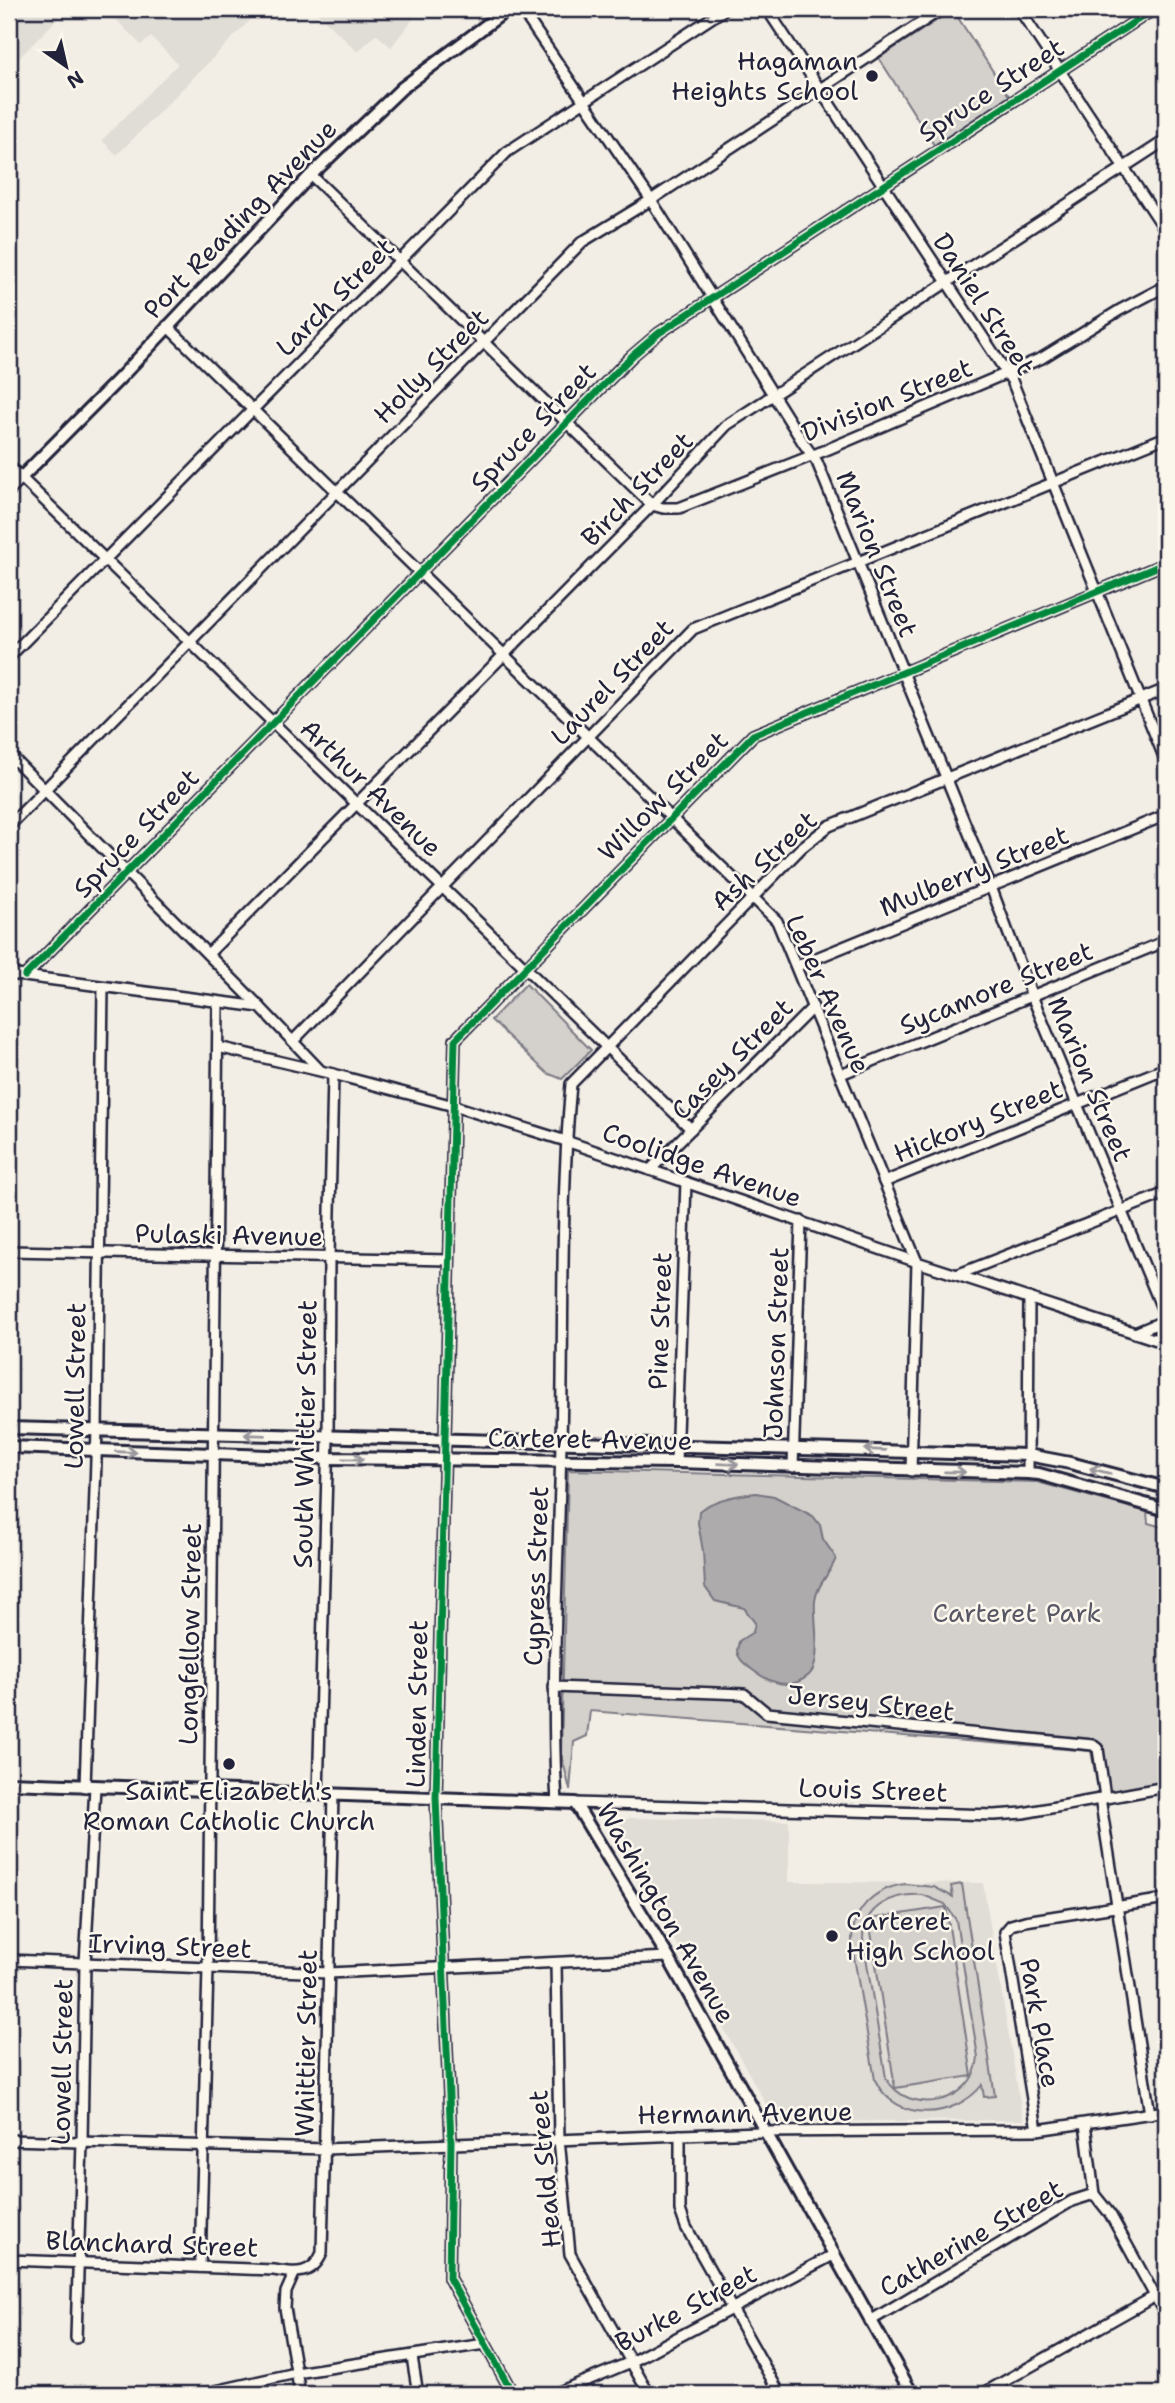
<svg xmlns="http://www.w3.org/2000/svg" width="1175" height="2403" viewBox="0 0 1175 2403" font-family="'Shantell Sans',sans-serif">
	<style>
		.built { fill: #e0dcd6 }
		.green { fill: #d4d1cc; stroke: #7b7a84; stroke-width: 2; fill-rule: evenodd }
		.water { fill: #aeabad; stroke: #76747f; stroke-width: 2 }
		.lines { fill: none; stroke-linecap: round; stroke-linejoin: round }
		.minor-casing { stroke: #22223b; stroke-width: 14 }
		.tertiary-casing { stroke: #22223b; stroke-width: 16 }
		.minor { stroke: #fbf7ec; stroke-width: 9 }
		.tertiary { stroke: #fbf7ec; stroke-width: 10 }
		.cycleway-casing { stroke: #fbf7ec; stroke-width: 11 }
		.cycleway { stroke: #00873e; stroke-width: 7 }
		.oneway { stroke: #99979c }
		.poi-dot { fill: #22223b; stroke: #fbf7ec; stroke-width: 2.5 }
		.labels { text-anchor: middle; stroke-width: 5; stroke-linejoin: round; paint-order: stroke }
		.poi-label { font-size: 26px; fill: #22223b; stroke: #fbf7ec; text-anchor: end }
		.street-label { font-size: 26px; fill: #22223b; stroke: #fbf7ec }
		.park-label { font-size: 26px; fill: #575766; stroke: #fbf7ec }
	</style>
	<rect width="100%" height="100%" fill="#f2eee5"/>
	<filter id="ink" filterUnits="userSpaceOnUse"><feTurbulence type="fractalNoise" baseFrequency=".0143" numOctaves="2"/><feDisplacementMap in="SourceGraphic" scale="14" xChannelSelector="R" yChannelSelector="G"/><feConvolveMatrix kernelMatrix="1 2 1 2 8 2 1 2 1" color-interpolation-filters="sRGB"/></filter>
	<g filter="url(#ink)">
		<g class="built">
			<path d="M 19,9 L 67,9 L 18,59 L 9,50 L 9,19 Z"/>
			<path d="M 106,9 L 261,9 L 117,155 L 102,140 L 178,64 L 151,37 L 141,45 Z"/>
			<path d="M 313,9 L 421,9 L 391,47 L 376,34 L 358,52 Z"/>
			<path d="M 629,1818 L 789,1821 L 789,1882 L 983,1883 L 1023,2120 L 776,2122 L 619,1841 L 617,1829 L 624,1820 Z"/>
		</g>
		<g class="green">
			<path d="M 953,10 L 1009,96 L 934,145 L 879,58 Z"/>
			<path d="M 526,984 L 591,1050 L 562,1079 L 547,1073 L 491,1020 Z"/>
			<path d="M 568,1470 L 1037,1482 L 1147,1512 L 1148,1523 L 1166,1528 L 1166,1788 L 1100,1799 L 1091,1751 L 590,1711 L 587,1736 L 574,1742 L 570,1790 L 561,1753 Z"/>
			<path d="M 905,1884 L 934,1887 L 953,1897 L 951,1886 L 962,1884 L 995,2096 L 984,2097 L 982,2085 C 955,2119 896,2124 875,2080 L 852,1945 C 851,1911 872,1889 905,1884 ZM 923,1895 L 945,1904 L 956,1920 L 978,2057 C 975,2104 908,2118 886,2078 L 863,1939 C 863,1906 894,1893 923,1895 Z"/>
			<path d="M 946,1907 L 972,2076 L 895,2088 L 869,1919 Z"/>
		</g>
		<path class="water" d="M 756,1493 L 774,1496 L 813,1516 L 820,1525 L 823,1539 L 836,1558 C 831,1573 817,1584 815,1601 C 813,1620 823,1663 809,1675 C 789,1692 768,1682 750,1668 C 745,1664 738,1659 737,1651 C 737,1650 739,1642 739,1641 L 753,1632 L 755,1623 L 744,1608 L 715,1601 L 705,1587 L 703,1551 L 698,1523 L 699,1511 C 714,1499 737,1495 756,1493 Z"/>
		<g class="lines">
			<g class="minor-casing">
				<g id="minor">
					<path d="M 521,9 L 651,200 L 804,444 L 817,462 L 991,887 L 1032,996 L 1166,1318"/>
					<path d="M 767,9 L 1012,381 L 1166,762"/>
					<path d="M 1019,9 L 1166,231"/>
					<path d="M 311,175 L 652,505 L 663,508 L 679,508 L 826,450 L 1042,358 L 1120,310 L 1166,286"/>
					<path d="M 167,326 L 777,921 L 917,1262 L 911,1471"/>
					<path d="M 9,466 L 691,1129"/>
					<path d="M 9,657 L 507,152 L 725,9"/>
					<path d="M 9,754 L 260,1007"/>
					<path d="M 9,826 L 582,242 L 651,200 L 942,9"/>
					<path d="M 208,954 L 652,505 L 727,425 L 1166,140"/>
					<path d="M 797,966 L 1166,815"/>
					<path d="M 9,974 L 260,1007 L 320,1070"/>
					<path d="M 25,976 L 632,356 L 659,333 L 1154,9"/>
					<path d="M 293,1041 L 693,629 L 1166,437"/>
					<path d="M 218,1047 L 333,1074 L 454,1106 L 566,1141 L 917,1262 L 1166,1343"/>
					<path d="M 841,1074 L 1166,941"/>
					<path d="M 650,1170 L 813,1007"/>
					<path d="M 884,1182 L 1166,1068"/>
					<path d="M 9,1251 L 449,1260"/>
					<path d="M 959,1274 L 1166,1193"/>
					<path d="M 1135,1333 L 1166,1320"/>
					<path d="M 676,1462 L 686,1182"/>
					<path d="M 793,1467 L 801,1221"/>
					<path d="M 1028,1473 L 1029,1298"/>
					<path d="M 1163,1509 L 1166,1497"/>
					<path d="M 554,1687 L 744,1694 L 767,1713 L 1093,1745 L 1098,1749 L 1105,1797"/>
					<path d="M 85,1787 L 97,1430 L 103,987"/>
					<path d="M 318,1794 L 328,1437 L 329,1258 L 333,1074"/>
					<path d="M 1100,1798 L 1150,2114"/>
					<path d="M 557,1803 C 550,1682 559,1562 561,1441 C 564,1322 560,1203 571,1084 L 801,848 L 829,826 L 1166,689"/>
					<path d="M 575,1803 L 994,1815 L 1023,1813 L 1166,1787"/>
					<path d="M 9,1960 L 329,1973 L 668,1957"/>
					<path d="M 556,1963 L 559,2139 L 570,2254 L 649,2394"/>
					<path d="M 1085,2124 L 1094,2194 L 1110,2214 L 1166,2316"/>
					<path d="M 1037,2130 L 1005,1932 L 1011,1925 L 1025,1921 L 1166,1899"/>
					<path d="M 680,2135 L 680,2210 L 686,2227 L 780,2394"/>
					<path d="M 9,2140 L 325,2149 L 759,2132 L 1037,2130 L 1166,2111"/>
					<path d="M 9,2260 L 274,2270 C 295,2274 313,2275 322,2253 L 333,1795"/>
					<path d="M 200,2267 L 208,1968 L 218,1002"/>
					<path d="M 294,2274 L 286,2292 L 285,2308 L 300,2394"/>
					<path d="M 870,2321 L 1072,2201 L 1094,2194"/>
					<path d="M 76,2338 L 82,2142 L 85,1963 L 95,1787"/>
					<path d="M 412,2357 L 418,2394"/>
					<path d="M 202,2394 L 296,2373 L 485,2344"/>
					<path d="M 513,2394 L 449,2278 L 451,2141 L 436,1798 L 455,1040 L 753,735 L 1166,563"/>
					<path d="M 554,2394 L 631,2362 L 835,2254"/>
					<path d="M 982,2394 L 1166,2290"/>
				</g>
			</g>
			<g class="tertiary-casing">
				<g id="tertiary">
					<path d="M 9,490 L 119,379 L 311,175 L 402,88 L 508,9"/>
					<path d="M 9,1428 C 348,1437 688,1443 1028,1455 L 1070,1463 L 1166,1488"/>
					<path d="M 9,1447 L 327,1458 L 676,1462 L 1028,1473 L 1039,1474 L 1166,1510"/>
					<path d="M 9,1783 L 575,1803 L 668,1957 L 912,2394"/>
				</g>
			</g>
			<use href="#minor" class="minor"/>
			<use href="#tertiary" class="tertiary"/>
			<g class="cycleway-casing">
				<g id="cycleway">
					<path d="M 25,976 L 632,356 L 659,333 L 1154,9"/>
					<path d="M 513,2394 L 449,2278 L 451,2141 L 436,1798 L 455,1040 L 753,735 L 1166,563"/>
				</g>
			</g>
			<use href="#cycleway" class="cycleway"/>
		</g>
		<defs><path id="oneway-shaft" d="M-6 0H5M1.5-3L5.5 0L1.5 3" fill="none" stroke-width="1.6" stroke-linecap="round" stroke-linejoin="round" transform="scale(1.75)"/></defs>
		<g class="oneway">
			<use href="#oneway-shaft" transform="translate(255 1435) rotate(-178)"/>
			<use href="#oneway-shaft" transform="translate(875 1450) rotate(-178)"/>
			<use href="#oneway-shaft" transform="translate(126 1452) rotate(2)"/>
			<use href="#oneway-shaft" transform="translate(353 1459) rotate(1)"/>
			<use href="#oneway-shaft" transform="translate(728 1464) rotate(2)"/>
			<use href="#oneway-shaft" transform="translate(1100 1471) rotate(-165)"/>
			<use href="#oneway-shaft" transform="translate(955 1472) rotate(1)"/>
		</g>
	</g>
	<g class="poi-dot">
		<circle cx="872" cy="76" r="7"/>
		<circle cx="229" cy="1764" r="7"/>
		<circle cx="832" cy="1936" r="7"/>
	</g>
	<g class="labels">
		<g class="poi-label">
			<text x="858" y="70">Hagaman<tspan x="858" dy="30">Heights School</tspan></text>
			<text x="229" y="1800" text-anchor="middle">Saint Elizabeth's<tspan x="229" dy="30">Roman Catholic Church</tspan></text>
			<text x="846" y="1930" text-anchor="start">Carteret<tspan x="846" dy="30">High School</tspan></text>
		</g>
		<g class="street-label">
			<text transform="translate(991 90) rotate(-33)" y="9">Spruce Street</text>
			<text transform="translate(240 219) rotate(-46)" y="9">Port Reading Avenue</text>
			<text transform="translate(335 297) rotate(-45)" y="9">Larch Street</text>
			<text transform="translate(984 304) rotate(57)" y="9">Daniel Street</text>
			<text transform="translate(431 366) rotate(-45)" y="9">Holly Street</text>
			<text transform="translate(887 400) rotate(-22)" y="9">Division Street</text>
			<text transform="translate(533 427) rotate(-46)" y="9">Spruce Street</text>
			<text transform="translate(637 489) rotate(-46)" y="9">Birch Street</text>
			<text transform="translate(877 554) rotate(68)" y="9">Marion Street</text>
			<text transform="translate(612 682) rotate(-46)" y="9">Laurel Street</text>
			<text transform="translate(371 788) rotate(44)" y="9">Arthur Avenue</text>
			<text transform="translate(663 796) rotate(-45)" y="9">Willow Street</text>
			<text transform="translate(136 833) rotate(-46)" y="9">Spruce Street</text>
			<text transform="translate(764 861) rotate(-43)" y="9">Ash Street</text>
			<text transform="translate(974 871) rotate(-22)" y="9">Mulberry Street</text>
			<text transform="translate(996 988) rotate(-22)" y="9">Sycamore Street</text>
			<text transform="translate(828 994) rotate(66)" y="9">Leber Avenue</text>
			<text transform="translate(732 1059) rotate(-45)" y="9">Casey Street</text>
			<text transform="translate(1090 1079) rotate(67)" y="9">Marion Street</text>
			<text transform="translate(978 1121) rotate(-22)" y="9">Hickory Street</text>
			<text transform="translate(702 1165) rotate(19)" y="9">Coolidge Avenue</text>
			<text transform="translate(229 1235) rotate(1)" y="9">Pulaski Avenue</text>
			<text transform="translate(660 1321) rotate(-88)" y="9">Pine Street</text>
			<text transform="translate(776 1343) rotate(-88)" y="9">Johnson Street</text>
			<text transform="translate(75 1386) rotate(-89)" y="9">Lowell Street</text>
			<text transform="translate(305 1434) rotate(-89)" y="9">South Whittier Street</text>
			<text transform="translate(590 1439) rotate(1)" y="9">Carteret Avenue</text>
			<text transform="translate(536 1576) rotate(-88)" y="9">Cypress Street</text>
			<text transform="translate(190 1634) rotate(-89)" y="9">Longfellow Street</text>
			<text transform="translate(871 1703) rotate(6)" y="9">Jersey Street</text>
			<text transform="translate(417 1704) rotate(-89)" y="9">Linden Street</text>
			<text transform="translate(873 1790) rotate(2)" y="9">Louis Street</text>
			<text transform="translate(666 1913) rotate(60)" y="9">Washington Avenue</text>
			<text transform="translate(170 1946) rotate(2)" y="9">Irving Street</text>
			<text transform="translate(1040 2023) rotate(80)" y="9">Park Place</text>
			<text transform="translate(306 2043) rotate(-89)" y="9">Whittier Street</text>
			<text transform="translate(62 2062) rotate(-89)" y="9">Lowell Street</text>
			<text transform="translate(745 2113) rotate(-1)" y="9">Hermann Avenue</text>
			<text transform="translate(545 2169) rotate(-95)" y="9">Heald Street</text>
			<text transform="translate(971 2238) rotate(-30)" y="9">Catherine Street</text>
			<text transform="translate(152 2244) rotate(2)" y="9">Blanchard Street</text>
			<text transform="translate(686 2308) rotate(-28)" y="9">Burke Street</text>
		</g>
		<g class="park-label">
			<text x="1017" y="1622">Carteret Park</text>
		</g>
	</g>
	<rect width="1175" height="2403" fill="none" stroke="#fbf7ec" stroke-width="35"/>
	<rect x="18" y="18" width="1140" height="2368" fill="none" stroke="#22223b" stroke-width="2.5" filter="url(#ink)"/>
	<g transform="translate(66 66) rotate(146)" stroke="#fbf7ec" stroke-width="5" paint-order="stroke">
	<path d="M0-5L12 26L0 18L-12 26Z" fill="#22223b"/>
	<text y="-10" font-size="19" font-weight="bold" text-anchor="middle" fill="#22223b">N</text>
	</g>
</svg>
